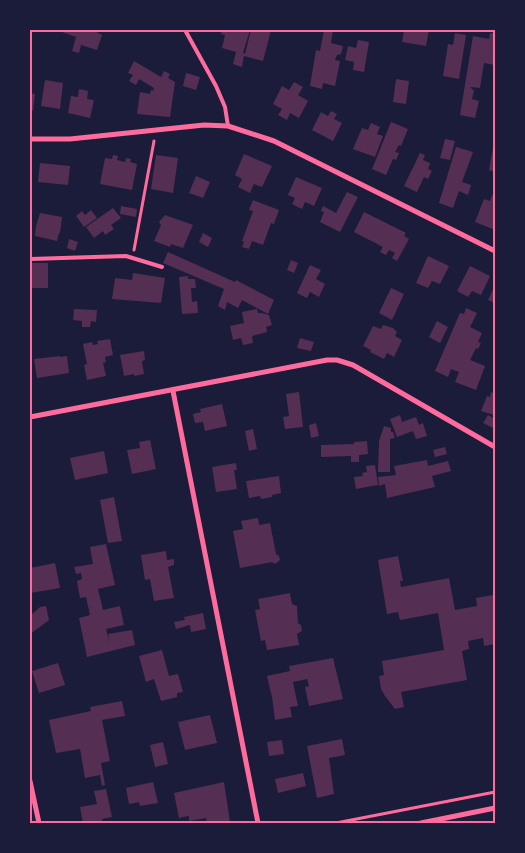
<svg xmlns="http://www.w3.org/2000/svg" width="525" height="853" viewBox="0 0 525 853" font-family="'DejaVu Sans',sans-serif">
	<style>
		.building { fill: #542f53 }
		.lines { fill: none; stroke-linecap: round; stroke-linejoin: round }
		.path { stroke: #ff6b9d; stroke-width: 3 }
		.service { stroke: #ff6b9d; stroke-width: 4 }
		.minor { stroke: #ff6b9d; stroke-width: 5 }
		.neatline { fill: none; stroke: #ff6b9d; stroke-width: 2 }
	</style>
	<rect width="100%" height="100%" fill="#1b1b3a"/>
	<g class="building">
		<path d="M 62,30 L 93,30 L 102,35 L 97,50 L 81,45 L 79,53 L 72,51 L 76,37 L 62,32 Z"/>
		<path d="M 222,30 L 250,30 L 243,53 L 245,54 L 251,30 L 271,30 L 263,61 L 244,56 L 242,67 L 233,64 L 236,52 L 222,48 L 225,35 L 221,34 Z"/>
		<path d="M 324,30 L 333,30 L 331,43 L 343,46 L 341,54 L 337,55 L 335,60 L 340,61 L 335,86 L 323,83 L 322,89 L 310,86 L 316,50 L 320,51 Z"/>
		<path d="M 404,30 L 429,30 L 426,46 L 402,42 Z"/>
		<path d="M 455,33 L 466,35 L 459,79 L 443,76 L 448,44 L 453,45 Z"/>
		<path d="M 490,33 L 495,34 L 495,65 L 484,63 L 480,88 L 470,87 L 474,91 L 472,99 L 479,101 L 475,118 L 460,115 L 473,36 L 489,39 Z"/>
		<path d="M 358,40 L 369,42 L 364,72 L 353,70 L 354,62 L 345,60 L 348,46 L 356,48 Z"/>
		<path d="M 134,61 L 161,77 L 164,71 L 170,74 L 168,78 L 175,82 L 170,117 L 137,114 L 140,92 L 150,94 L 151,90 L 153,91 L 154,88 L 139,79 L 136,85 L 129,81 L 133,75 L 128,73 Z"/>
		<path d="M 186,73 L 200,77 L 196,90 L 183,86 Z"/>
		<path d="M 396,79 L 409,81 L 406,104 L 393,102 Z"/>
		<path d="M 45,80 L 63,83 L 60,109 L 41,106 Z"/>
		<path d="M 294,82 L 303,87 L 298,95 L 308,101 L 299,118 L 290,113 L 287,120 L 278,115 L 282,109 L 273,104 L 282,86 L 289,90 Z"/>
		<path d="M 79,89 L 88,91 L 87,99 L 94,100 L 90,118 L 68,113 L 71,96 L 78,97 Z"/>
		<path d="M 30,93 L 35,94 L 33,111 L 30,110 Z"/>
		<path d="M 331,111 L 337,114 L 334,119 L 342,123 L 333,141 L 312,130 L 321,112 L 328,116 Z"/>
		<path d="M 391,122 L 408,129 L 401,146 L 399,145 L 395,152 L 399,153 L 396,160 L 393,159 L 386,175 L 372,169 Z"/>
		<path d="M 371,123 L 380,127 L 377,134 L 383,136 L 375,157 L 353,149 L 362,128 L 368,130 Z"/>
		<path d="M 445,139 L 455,141 L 450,160 L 440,158 Z"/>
		<path d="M 494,142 L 495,142 L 495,172 L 489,170 Z"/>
		<path d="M 456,147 L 473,152 L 462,182 L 471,185 L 468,195 L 459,191 L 453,208 L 439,203 Z"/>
		<path d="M 420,153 L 425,155 L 423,160 L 430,163 L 428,169 L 432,171 L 428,179 L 424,177 L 417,192 L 404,186 Z"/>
		<path d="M 244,154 L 272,166 L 262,187 L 254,184 L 250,193 L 238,187 L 242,179 L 235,175 Z"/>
		<path d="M 113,155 L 118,156 L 117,160 L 125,162 L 126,158 L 131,159 L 130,162 L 137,164 L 132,190 L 100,184 L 105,158 L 112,159 Z"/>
		<path d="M 156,155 L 178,158 L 173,193 L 151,189 Z"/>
		<path d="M 40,163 L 70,166 L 68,185 L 38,182 Z"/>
		<path d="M 196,176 L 210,182 L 203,198 L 189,193 Z"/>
		<path d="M 296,177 L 322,188 L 314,206 L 305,202 L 302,209 L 292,204 L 295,198 L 288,195 Z"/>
		<path d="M 347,192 L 358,197 L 340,232 L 320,222 L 324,212 L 321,211 L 323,206 L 336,213 Z"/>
		<path d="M 492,195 L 495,197 L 495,230 L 475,222 L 484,199 L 490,201 Z"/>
		<path d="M 253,200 L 279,210 L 274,224 L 271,223 L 263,245 L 252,241 L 249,249 L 242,247 L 244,242 L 242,241 L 253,211 L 249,210 Z"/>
		<path d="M 121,206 L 137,209 L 136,217 L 120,214 Z"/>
		<path d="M 113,208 L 121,218 L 111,225 L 114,229 L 105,235 L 103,231 L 94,238 L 86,227 Z"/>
		<path d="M 91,210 L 97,218 L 84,227 L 76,216 L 82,211 L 85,215 Z"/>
		<path d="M 364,212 L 406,233 L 404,236 L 409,239 L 397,261 L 392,258 L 395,253 L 389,250 L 386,255 L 380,252 L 383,247 L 354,232 Z"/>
		<path d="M 40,213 L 62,217 L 60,233 L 59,233 L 57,241 L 35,236 L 36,226 Z"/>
		<path d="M 165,215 L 193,225 L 183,248 L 171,244 L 170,247 L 154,241 L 161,225 L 159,222 Z"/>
		<path d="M 203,233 L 212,238 L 208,247 L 199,242 Z"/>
		<path d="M 69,239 L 78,242 L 75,251 L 67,248 Z"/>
		<path d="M 168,252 L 235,282 L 236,280 L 274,300 L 268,314 L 242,300 L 238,308 L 227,302 L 225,310 L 218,306 L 224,289 L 163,263 Z"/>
		<path d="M 428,256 L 449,266 L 440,284 L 432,281 L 428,288 L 416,283 Z"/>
		<path d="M 291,260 L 298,263 L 294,273 L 287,270 Z"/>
		<rect x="32" y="263" width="16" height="25"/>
		<path d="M 310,265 L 321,270 L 316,279 L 325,284 L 319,297 L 310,292 L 307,298 L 297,293 Z"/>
		<path d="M 470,266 L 490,276 L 481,295 L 472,291 L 468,297 L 457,291 Z"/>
		<path d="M 133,273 L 165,278 L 161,303 L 112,299 L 115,278 L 132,280 Z"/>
		<path d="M 188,276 L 188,279 L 195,279 L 196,288 L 191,288 L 192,302 L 197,301 L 198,313 L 182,314 L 179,277 Z"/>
		<path d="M 495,285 L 495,303 L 488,300 Z"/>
		<path d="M 391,288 L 404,294 L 392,320 L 379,313 Z"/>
		<path d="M 466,308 L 477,313 L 470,327 L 482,333 L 478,342 L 481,343 L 478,349 L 476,348 L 470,360 L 485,366 L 476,390 L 455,382 L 459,372 L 451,369 L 448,377 L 435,371 L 460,313 L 464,314 Z"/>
		<path d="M 74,309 L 97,310 L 96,322 L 91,321 L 90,327 L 82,327 L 82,321 L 73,320 Z"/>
		<path d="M 257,309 L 258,313 L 262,313 L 269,315 L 272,325 L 266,327 L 267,332 L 252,336 L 253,343 L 243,345 L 241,338 L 233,340 L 230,326 L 244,323 L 242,312 Z"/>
		<path d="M 437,321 L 448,327 L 440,343 L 429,337 Z"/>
		<path d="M 383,325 L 393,328 L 397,332 L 395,336 L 402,340 L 394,357 L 387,353 L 384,359 L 370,352 L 371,350 L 363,346 L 373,326 L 381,329 Z"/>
		<path d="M 300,338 L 314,342 L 311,351 L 297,348 Z"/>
		<path d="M 110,339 L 113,355 L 105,357 L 106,362 L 103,363 L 106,376 L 87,380 L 84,365 L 87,364 L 83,344 L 92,342 L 93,345 L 98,344 L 97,341 Z"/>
		<path d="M 144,351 L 145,360 L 142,361 L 144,374 L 134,376 L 134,374 L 124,376 L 120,355 Z"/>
		<path d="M 60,356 L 60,357 L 67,356 L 69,373 L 37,378 L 34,359 Z"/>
		<path d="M 299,392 L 303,427 L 285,429 L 283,417 L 289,416 L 286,394 Z"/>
		<path d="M 491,392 L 495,394 L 494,415 L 481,411 L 487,396 L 490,397 Z"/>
		<path d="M 222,404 L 227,426 L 205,431 L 203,422 L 195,423 L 193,414 L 201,412 L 200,409 Z"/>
		<path d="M 400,415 L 402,422 L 416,417 L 419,425 L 423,423 L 427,436 L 416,439 L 413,431 L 397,437 L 390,419 Z"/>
		<path d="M 488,415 L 495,419 L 495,429 L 483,423 Z"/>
		<path d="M 316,423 L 319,436 L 311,438 L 309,425 Z"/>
		<path d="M 384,426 L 391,428 L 391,432 L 393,432 L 395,438 L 390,439 L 390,472 L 378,472 L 379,441 Z"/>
		<path d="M 253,429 L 257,449 L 249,451 L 245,431 Z"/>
		<path d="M 150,440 L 156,469 L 132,474 L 127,450 L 140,448 L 139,442 Z"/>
		<path d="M 367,441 L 368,454 L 359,455 L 359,462 L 351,462 L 351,456 L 321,457 L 321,445 L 354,444 L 354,442 Z"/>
		<path d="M 445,447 L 447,454 L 435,457 L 433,450 Z"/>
		<path d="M 104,451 L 108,473 L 75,480 L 70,458 Z"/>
		<path d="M 427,460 L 428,466 L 448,461 L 451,471 L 432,476 L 435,487 L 387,498 L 385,484 L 379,486 L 378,477 L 396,475 L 394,466 Z"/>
		<path d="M 236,463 L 237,470 L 234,470 L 237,489 L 216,492 L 212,467 Z"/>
		<path d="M 375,465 L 378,485 L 356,489 L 354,477 L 363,476 L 362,473 L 367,472 L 366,466 Z"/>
		<path d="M 279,476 L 281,493 L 272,495 L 272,497 L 261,499 L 260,496 L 249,498 L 246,481 Z"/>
		<path d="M 114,497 L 122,541 L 108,543 L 100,500 Z"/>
		<path d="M 258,518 L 259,525 L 270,523 L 276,554 L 279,556 L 280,560 L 275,564 L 272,562 L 240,568 L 233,531 L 243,529 L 241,521 Z"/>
		<path d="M 106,544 L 115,585 L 98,589 L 103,610 L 120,606 L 124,625 L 106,629 L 110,644 L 108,634 L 132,630 L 135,645 L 87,657 L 79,618 L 90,615 L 86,597 L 80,598 L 77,581 L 82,579 L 81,573 L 76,574 L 74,567 L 93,564 L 90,547 Z"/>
		<path d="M 166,551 L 167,560 L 174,559 L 174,565 L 168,567 L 174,598 L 154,601 L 150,579 L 145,580 L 141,555 Z"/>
		<path d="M 398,556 L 403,581 L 400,581 L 401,587 L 449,578 L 455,610 L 477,606 L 476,598 L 493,595 L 495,602 L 495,644 L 484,646 L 483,638 L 468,641 L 469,649 L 462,651 L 467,680 L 401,692 L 404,707 L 395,709 L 385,696 L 381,689 L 379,676 L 384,675 L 382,661 L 444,650 L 438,613 L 400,620 L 398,612 L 387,614 L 378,560 Z"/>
		<path d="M 55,563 L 60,588 L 30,593 L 30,568 Z"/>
		<path d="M 290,593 L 292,604 L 297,606 L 298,623 L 301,625 L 302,631 L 297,634 L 299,645 L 267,650 L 265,640 L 261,641 L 255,610 L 260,609 L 258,599 Z"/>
		<path d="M 46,606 L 49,620 L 33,632 L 30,633 L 30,616 L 40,607 Z"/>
		<path d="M 203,613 L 206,629 L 191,632 L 190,625 L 176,629 L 174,622 L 185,620 L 184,617 Z"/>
		<path d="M 162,650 L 169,676 L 178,674 L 183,692 L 177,693 L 177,697 L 161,701 L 154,679 L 146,682 L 139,656 Z"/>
		<path d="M 333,658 L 343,699 L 309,706 L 305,687 L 309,686 L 307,679 L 293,682 L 298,706 L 290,707 L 292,717 L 275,720 L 272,697 L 267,676 L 290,671 L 289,666 Z"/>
		<path d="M 58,663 L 65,685 L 39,693 L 32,671 Z"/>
		<path d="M 122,701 L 125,716 L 102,720 L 110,761 L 101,763 L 105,785 L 102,786 L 100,775 L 85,778 L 80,749 L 56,753 L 49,720 L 91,711 L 90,707 Z"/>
		<path d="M 210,715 L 217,743 L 185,750 L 178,722 Z"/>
		<path d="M 342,739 L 345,755 L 329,758 L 334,794 L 317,798 L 307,746 Z"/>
		<path d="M 282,740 L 284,754 L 269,756 L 267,742 Z"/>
		<path d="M 163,742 L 168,764 L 155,767 L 150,745 Z"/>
		<path d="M 303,773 L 306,786 L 278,793 L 275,779 Z"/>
		<path d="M 153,782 L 158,803 L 140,806 L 139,802 L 129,804 L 126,788 Z"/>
		<path d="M 224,782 L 230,822 L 207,823 L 206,818 L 189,821 L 189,816 L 179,818 L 174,793 Z"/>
		<path d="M 106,789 L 112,817 L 102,819 L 103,823 L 83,823 L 80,807 L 97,804 L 94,791 Z"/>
	</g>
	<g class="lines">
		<g class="path">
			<path d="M 134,250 L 154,141"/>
			<path d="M 336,823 L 495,792"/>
		</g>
		<g class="service">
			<path d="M 185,30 L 216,86 L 225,107 L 228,126"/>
			<path d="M 30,259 L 126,256 L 162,267"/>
		</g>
		<g class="minor">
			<path d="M 30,139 L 70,139 L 204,125 L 228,126 L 274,141 L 495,251"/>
			<path d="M 173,391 L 258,823"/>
			<path d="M 30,417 L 327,360 L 337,360 L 353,365 L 495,447"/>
			<path d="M 30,781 L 39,823"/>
			<path d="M 421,823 L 495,808"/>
		</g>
	</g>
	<rect width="525" height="853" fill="none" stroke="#1b1b3a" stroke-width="62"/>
	<rect x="31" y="31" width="463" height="791" class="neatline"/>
</svg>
